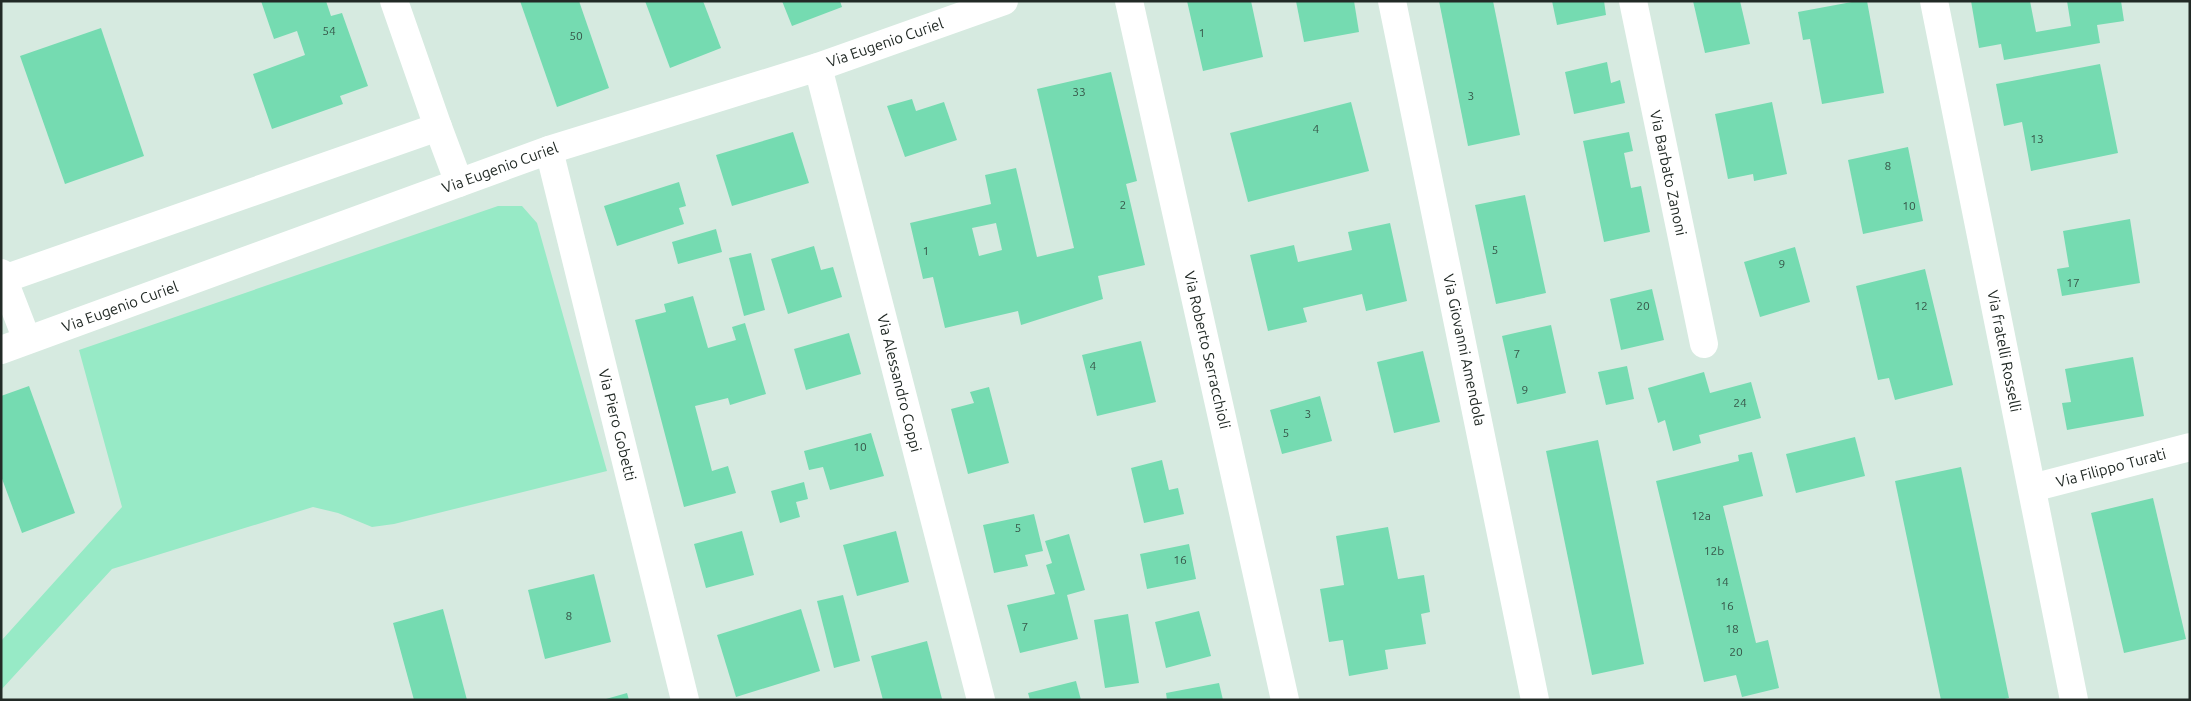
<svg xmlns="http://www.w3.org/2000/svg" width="2191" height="701" viewBox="0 0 2191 701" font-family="Ubuntu,sans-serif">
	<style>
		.green { fill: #97eac6 }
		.building { fill: #75dbb1; fill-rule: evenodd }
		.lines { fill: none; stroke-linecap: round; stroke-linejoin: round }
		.street { stroke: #fff; stroke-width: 28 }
		.labels { text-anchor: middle; stroke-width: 4.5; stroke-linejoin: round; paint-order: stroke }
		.number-label { font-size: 12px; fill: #375649 }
		.street-label { font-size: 15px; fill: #222a26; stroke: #fff }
	</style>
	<rect width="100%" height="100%" fill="#d6eae0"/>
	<path class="green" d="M 498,206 L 522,206 L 537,223 L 607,471 L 394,524 L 372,527 L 338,513 L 313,507 L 112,569 L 1,690 L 1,641 L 122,507 L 79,350 Z"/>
	<g class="building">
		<path d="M 261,1 L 326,1 L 331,16 L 342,13 L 368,86 L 340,96 L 343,104 L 272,129 L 253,74 L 305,55 L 297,31 L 274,39 Z"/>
		<path d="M 520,1 L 579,1 L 609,88 L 557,107 Z"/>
		<path d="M 645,1 L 703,1 L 721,48 L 670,68 Z"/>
		<path d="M 782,1 L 840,1 L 842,7 L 792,26 Z"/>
		<path d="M 1187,1 L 1251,1 L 1263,57 L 1203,71 Z"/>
		<path d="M 1296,1 L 1354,1 L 1359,32 L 1304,42 Z"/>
		<path d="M 1439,1 L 1493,1 L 1520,135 L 1468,146 Z"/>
		<path d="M 1552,1 L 1604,1 L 1606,15 L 1557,25 Z"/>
		<path d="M 1693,1 L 1740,1 L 1750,44 L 1705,53 Z"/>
		<path d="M 1857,1 L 1867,1 L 1884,93 L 1822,104 L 1810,39 L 1803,40 L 1798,12 Z"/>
		<path d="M 1971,1 L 2030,1 L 2036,32 L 2071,26 L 2067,1 L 2121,1 L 2124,21 L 2097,25 L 2100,43 L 2004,60 L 2001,44 L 1979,48 Z"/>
		<path d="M 101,28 L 144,156 L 65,184 L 20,56 Z"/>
		<path d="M 1607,62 L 1611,83 L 1620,80 L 1625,103 L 1574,114 L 1565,72 Z"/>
		<path d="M 2100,64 L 2118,153 L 2031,171 L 2022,122 L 2004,126 L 1996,84 Z"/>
		<path d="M 1111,72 L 1137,181 L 1126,184 L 1145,265 L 1098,276 L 1103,299 L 1021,325 L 1018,311 L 945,328 L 933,277 L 923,279 L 910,223 L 991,204 L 985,175 L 1016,168 L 1037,257 L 1074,248 L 1037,89 ZM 996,223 L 1002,250 L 979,256 L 972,228 Z"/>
		<path d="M 912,99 L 916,111 L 944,102 L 957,140 L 905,157 L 887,106 Z"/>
		<path d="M 1351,102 L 1369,171 L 1248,202 L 1230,133 Z"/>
		<path d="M 1772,102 L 1787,174 L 1754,181 L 1753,174 L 1728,179 L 1715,114 Z"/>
		<path d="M 793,132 L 809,183 L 732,206 L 716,155 Z"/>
		<path d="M 1629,132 L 1633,151 L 1624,153 L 1631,188 L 1641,186 L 1650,232 L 1604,242 L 1583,141 Z"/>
		<path d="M 1908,147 L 1923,221 L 1863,234 L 1848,160 Z"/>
		<path d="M 679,182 L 686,206 L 679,208 L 684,224 L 617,246 L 604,206 Z"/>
		<path d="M 1525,195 L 1546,293 L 1496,304 L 1475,205 Z"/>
		<path d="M 2130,219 L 2140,283 L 2062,296 L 2057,269 L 2069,267 L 2063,231 Z"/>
		<path d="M 1390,223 L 1407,301 L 1366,311 L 1362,294 L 1303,308 L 1307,322 L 1268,331 L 1250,255 L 1294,245 L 1298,262 L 1352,250 L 1348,232 Z"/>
		<path d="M 716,229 L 722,252 L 678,264 L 672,242 Z"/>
		<path d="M 814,246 L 821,270 L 833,267 L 842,297 L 788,314 L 771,259 Z"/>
		<path d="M 1795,247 L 1810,302 L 1760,317 L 1744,262 Z"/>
		<path d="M 751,253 L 765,310 L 744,316 L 729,258 Z"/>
		<path d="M 1925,269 L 1953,385 L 1895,400 L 1889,378 L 1878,380 L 1856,286 Z"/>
		<path d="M 1652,289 L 1664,340 L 1621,350 L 1610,299 Z"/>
		<path d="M 693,296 L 708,348 L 736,340 L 732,327 L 745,323 L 766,394 L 730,405 L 728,398 L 695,406 L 712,471 L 728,466 L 736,493 L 684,507 L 635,320 L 666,312 L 664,304 Z"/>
		<path d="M 1551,325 L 1566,393 L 1517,404 L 1502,336 Z"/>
		<path d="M 849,333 L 861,374 L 806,390 L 794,349 Z"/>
		<path d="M 1141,341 L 1156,402 L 1097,416 L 1082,355 Z"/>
		<path d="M 1423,351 L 1440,422 L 1394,433 L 1377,362 Z"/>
		<path d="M 2133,357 L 2144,416 L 2067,430 L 2062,403 L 2071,402 L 2065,369 Z"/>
		<path d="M 1627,366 L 1634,399 L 1606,405 L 1598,372 Z"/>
		<path d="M 1704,372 L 1710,393 L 1751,382 L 1761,418 L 1699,435 L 1701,443 L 1673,451 L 1665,420 L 1658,423 L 1648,388 Z"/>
		<path d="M 29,386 L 75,513 L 22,533 L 1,476 L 1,396 Z"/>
		<path d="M 989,387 L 1009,463 L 968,474 L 951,409 L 974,403 L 970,392 Z"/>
		<path d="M 1320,396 L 1332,441 L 1282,454 L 1270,410 Z"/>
		<path d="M 871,433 L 884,476 L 830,490 L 823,467 L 809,470 L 804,451 Z"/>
		<path d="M 1855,437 L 1865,476 L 1796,493 L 1786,454 Z"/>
		<path d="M 1598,440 L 1644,664 L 1592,675 L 1546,451 Z"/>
		<path d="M 1752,452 L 1763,496 L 1723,506 L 1756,643 L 1768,640 L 1779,688 L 1742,697 L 1736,675 L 1704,682 L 1656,481 L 1739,461 L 1738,455 Z"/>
		<path d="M 1162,460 L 1169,490 L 1178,488 L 1184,514 L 1144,523 L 1131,468 Z"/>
		<path d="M 1961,467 L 2009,698 L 2000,700 L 1941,700 L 1895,481 Z"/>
		<path d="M 804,482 L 808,499 L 796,502 L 800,517 L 780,523 L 771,491 Z"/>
		<path d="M 2153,498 L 2186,639 L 2124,653 L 2091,513 Z"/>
		<path d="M 1034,514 L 1043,551 L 1025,555 L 1028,566 L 994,573 L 983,525 Z"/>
		<path d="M 1388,527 L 1398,579 L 1424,575 L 1430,612 L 1421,614 L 1426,644 L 1385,650 L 1388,669 L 1349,676 L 1343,640 L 1329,642 L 1320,589 L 1344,585 L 1336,536 Z"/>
		<path d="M 742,531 L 754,575 L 706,588 L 694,544 Z"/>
		<path d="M 896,531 L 909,582 L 857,596 L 843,545 Z"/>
		<path d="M 1069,534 L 1085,590 L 1067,595 L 1078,639 L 1020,653 L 1007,605 L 1055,594 L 1046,565 L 1052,563 L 1045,541 Z"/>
		<path d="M 1189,544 L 1196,579 L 1147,589 L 1140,554 Z"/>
		<path d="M 594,574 L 611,642 L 545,659 L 528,590 Z"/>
		<path d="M 843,595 L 860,661 L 834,668 L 817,601 Z"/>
		<path d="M 443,609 L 467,700 L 414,700 L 393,623 Z"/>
		<path d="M 801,609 L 820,671 L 736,697 L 717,635 Z"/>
		<path d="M 1199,611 L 1211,656 L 1166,668 L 1155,622 Z"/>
		<path d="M 1128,614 L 1139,683 L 1105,688 L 1094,620 Z"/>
		<path d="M 927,641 L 942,699 L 883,700 L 871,656 Z"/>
		<path d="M 1076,681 L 1081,700 L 1030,700 L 1028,693 Z"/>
		<path d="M 1219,683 L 1223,700 L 1167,700 L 1166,693 Z"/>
		<path d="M 627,693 L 629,700 L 606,700 L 606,699 Z"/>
	</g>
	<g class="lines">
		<g class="street">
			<path d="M 1129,1 L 1285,700"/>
			<path d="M 1392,1 L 1535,700"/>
			<path d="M 1633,1 L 1704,344"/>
			<path d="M 1934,1 L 2074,700"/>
			<path d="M 818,67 L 981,700"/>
			<path d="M 438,127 L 459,183"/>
			<path d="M 549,150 L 685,700"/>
			<path d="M 1,273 L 27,340"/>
			<path d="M 1,280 L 438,127 L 394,1"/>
			<path d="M 1,350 L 549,150 L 818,67 L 1004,1"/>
			<path d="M 2032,488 L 2190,447"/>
		</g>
	</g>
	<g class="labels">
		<g class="number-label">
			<text x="329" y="35">54</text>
			<text x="1202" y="37">1</text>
			<text x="576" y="40">50</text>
			<text x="1079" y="96">33</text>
			<text x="1471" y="100">3</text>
			<text x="1316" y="133">4</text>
			<text x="2037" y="143">13</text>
			<text x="1888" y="170">8</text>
			<text x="1123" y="209">2</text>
			<text x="1909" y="210">10</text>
			<text x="1495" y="254">5</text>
			<text x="926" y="255">1</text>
			<text x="1782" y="268">9</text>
			<text x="2073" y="287">17</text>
			<text x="1643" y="310">20</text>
			<text x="1921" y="310">12</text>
			<text x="1517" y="358">7</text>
			<text x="1093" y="370">4</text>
			<text x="1525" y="394">9</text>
			<text x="1740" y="407">24</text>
			<text x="1308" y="418">3</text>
			<text x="1286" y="437">5</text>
			<text x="860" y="451">10</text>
			<text x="1701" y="520">12a</text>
			<text x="1018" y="532">5</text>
			<text x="1714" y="555">12b</text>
			<text x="1180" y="564">16</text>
			<text x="1722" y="586">14</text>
			<text x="1727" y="610">16</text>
			<text x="569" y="620">8</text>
			<text x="1025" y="631">7</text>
			<text x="1732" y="633">18</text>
			<text x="1736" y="656">20</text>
		</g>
		<g class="street-label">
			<text transform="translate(885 43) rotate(-19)" y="5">Via Eugenio Curiel</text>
			<text transform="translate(500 168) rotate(-20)" y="5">Via Eugenio Curiel</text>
			<text transform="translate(1668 173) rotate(78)" y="5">Via Barbato Zanoni</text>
			<text transform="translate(120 307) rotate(-20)" y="5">Via Eugenio Curiel</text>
			<text transform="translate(1207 350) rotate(77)" y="5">Via Roberto Serracchioli</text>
			<text transform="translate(1464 350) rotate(78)" y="5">Via Giovanni Amendola</text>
			<text transform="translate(2004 351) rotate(79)" y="5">Via fratelli Rosselli</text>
			<text transform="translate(899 383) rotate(76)" y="5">Via Alessandro Coppi</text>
			<text transform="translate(617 425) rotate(76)" y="5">Via Piero Gobetti</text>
			<text transform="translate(2111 468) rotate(-15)" y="5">Via Filippo Turati</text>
		</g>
	</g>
	<rect width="2191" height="701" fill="none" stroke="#222a26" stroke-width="5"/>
</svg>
